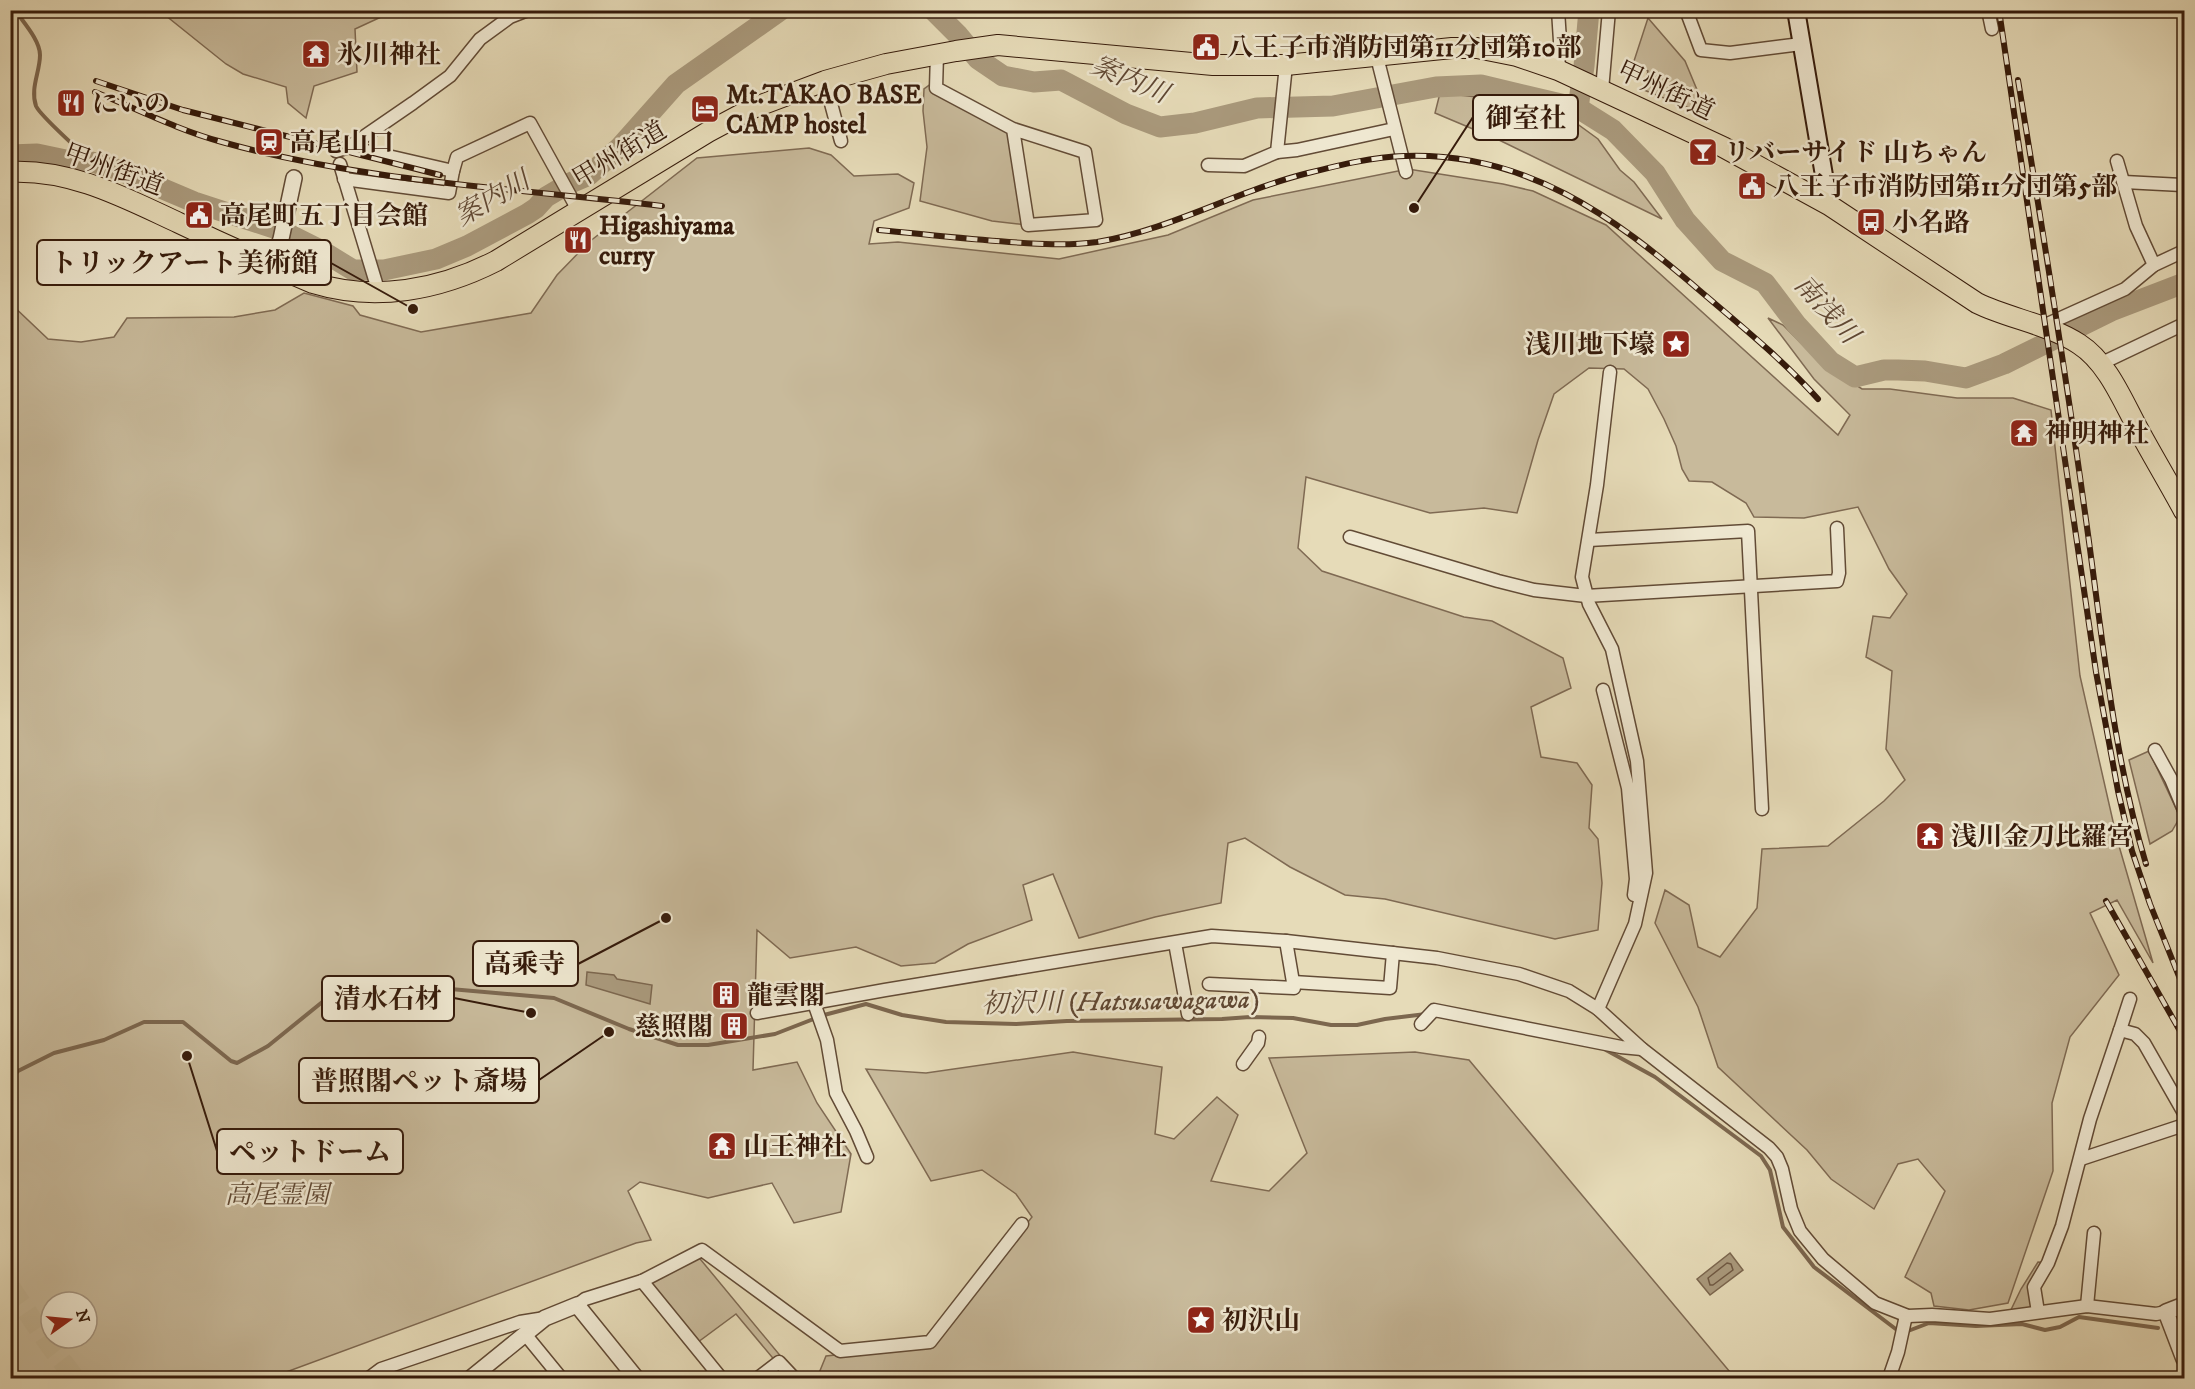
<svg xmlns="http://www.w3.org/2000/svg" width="2195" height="1389" viewBox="0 0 2195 1389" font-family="'IM FELL DW Pica','Noto Serif JP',serif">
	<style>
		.green { fill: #c8ba9b; stroke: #7f6a53; stroke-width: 1.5; fill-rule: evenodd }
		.water { fill: #aa9a7d; stroke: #7c674f; stroke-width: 1.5 }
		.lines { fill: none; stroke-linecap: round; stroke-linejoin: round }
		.shore { stroke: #705a44; stroke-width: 1.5 }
		.stream { stroke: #7c674f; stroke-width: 4 }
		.river { stroke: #aa9a7d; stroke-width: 21 }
		.trunk-tunnel { stroke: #c3b595; stroke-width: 20; stroke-dasharray: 20 10; stroke-linecap: butt }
		.minor-casing { stroke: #624b36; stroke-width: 15 }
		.tertiary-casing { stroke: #624b36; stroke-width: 18 }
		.secondary-casing { stroke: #361b0b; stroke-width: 20 }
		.trunk-casing { stroke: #361b0b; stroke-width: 22 }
		.minor { stroke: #efe8d1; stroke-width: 12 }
		.tertiary { stroke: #efe8d1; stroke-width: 15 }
		.secondary { stroke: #efe8d1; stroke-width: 16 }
		.trunk { stroke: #e6dbb8; stroke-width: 20 }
		.rail-casing { stroke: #361b0b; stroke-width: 6 }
		.rail { stroke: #efe8d1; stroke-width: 4; stroke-dasharray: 11; stroke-linecap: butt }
		.labels { text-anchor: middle; stroke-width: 5; stroke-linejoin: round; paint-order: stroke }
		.poi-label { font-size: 26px; font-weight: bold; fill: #361b0b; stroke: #efe8d1; text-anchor: start }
		.street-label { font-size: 26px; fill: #361b0b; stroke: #efe8d1 }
		.park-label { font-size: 26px; font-style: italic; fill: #624b36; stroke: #efe8d1 }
		.water-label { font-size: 27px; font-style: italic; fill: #5f4733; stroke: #efe8d1 }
		.leader { fill: none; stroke: #361b0b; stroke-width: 2 }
		.callout-dot { fill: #361b0b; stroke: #efe8d1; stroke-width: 2 }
		.callout { fill: #efe8d1; stroke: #361b0b; stroke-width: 2 }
		.callout-label { font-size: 27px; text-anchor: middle; font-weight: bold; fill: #361b0b }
	</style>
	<rect width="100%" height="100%" fill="#e6dbb8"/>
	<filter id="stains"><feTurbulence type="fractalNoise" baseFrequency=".00333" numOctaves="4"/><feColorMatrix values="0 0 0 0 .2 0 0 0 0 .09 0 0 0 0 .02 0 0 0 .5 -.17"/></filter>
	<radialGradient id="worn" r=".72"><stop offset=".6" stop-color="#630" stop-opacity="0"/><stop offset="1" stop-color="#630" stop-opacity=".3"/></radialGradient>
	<g class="green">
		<path d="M 160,11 L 394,11 L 355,29 L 357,72 L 314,86 L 306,118 L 288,103 L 286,87 L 243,74 L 226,64 Z"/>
		<path d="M 1648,18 L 1685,61 L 1700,97 L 1694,110 L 1644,90 L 1648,71 L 1633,64 Z"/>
		<path d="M 935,81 L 1013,129 L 1028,225 L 992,221 L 920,201 L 927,147 L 923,111 L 924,89 Z"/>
		<path d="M 1440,93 L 1496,99 L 1569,118 L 1598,139 L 1620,170 L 1634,182 L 1662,219 L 1499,140 L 1435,113 Z"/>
		<path d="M 809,148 L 831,155 L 854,176 L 898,174 L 914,183 L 909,208 L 874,221 L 869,244 L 898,242 L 1059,259 L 1168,235 L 1253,200 L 1408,169 L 1503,184 L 1533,191 L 1606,225 L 1838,435 L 1850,415 L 1814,379 L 1768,318 L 1783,325 L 1818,360 L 1862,389 L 1890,389 L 1957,398 L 2013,398 L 2051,410 L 2080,676 L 2117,839 L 2153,963 L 2117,900 L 2090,913 L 2119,975 L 2070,1037 L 2052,1103 L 2053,1171 L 2008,1303 L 1969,1310 L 1934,1306 L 1931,1293 L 1905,1277 L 1945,1191 L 1918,1159 L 1898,1164 L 1874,1209 L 1831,1179 L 1807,1150 L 1718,1067 L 1698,1007 L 1655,923 L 1665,890 L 1689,905 L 1698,947 L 1720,957 L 1757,908 L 1762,849 L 1828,846 L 1884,801 L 1905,780 L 1886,749 L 1892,671 L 1866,657 L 1873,616 L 1890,618 L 1907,594 L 1889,569 L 1858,507 L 1804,518 L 1754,517 L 1746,503 L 1712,482 L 1689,481 L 1682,469 L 1676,446 L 1664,419 L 1648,389 L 1624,369 L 1589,368 L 1554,394 L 1538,440 L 1517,513 L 1484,508 L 1430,513 L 1306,477 L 1298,548 L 1322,571 L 1464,617 L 1492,621 L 1563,658 L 1571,688 L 1531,707 L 1541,757 L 1577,763 L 1592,785 L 1589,828 L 1598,839 L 1602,883 L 1598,930 L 1555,939 L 1385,899 L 1345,895 L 1290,867 L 1245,838 L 1228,843 L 1221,903 L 1155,917 L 1079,938 L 1053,874 L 1023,885 L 1032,920 L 968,944 L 935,963 L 901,966 L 856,947 L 790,958 L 757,930 L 753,1070 L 797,1062 L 817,1103 L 851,1154 L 841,1212 L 794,1223 L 772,1183 L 708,1198 L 640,1182 L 628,1191 L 651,1240 L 636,1243 L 270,1378 L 11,1378 L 10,303 L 48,339 L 81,342 L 114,337 L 127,318 L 234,317 L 275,310 L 304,293 L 353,306 L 360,315 L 421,332 L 531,313 L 557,275 L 589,242 L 697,158 ZM 51,1302 L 87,1302 L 87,1338 L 51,1338 Z"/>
		<path d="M 2149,751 L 2180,817 L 2172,831 L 2150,844 L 2129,760 Z"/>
		<path d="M 1073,1052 L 1162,1067 L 1155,1134 L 1174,1139 L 1217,1097 L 1238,1115 L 1211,1181 L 1269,1191 L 1307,1153 L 1269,1058 L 1415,1052 L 1469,1060 L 1735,1378 L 817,1378 L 826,1356 L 932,1345 L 1032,1217 L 1016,1194 L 982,1170 L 931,1181 L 866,1069 L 926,1073 Z"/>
		<path d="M 696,1254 L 783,1359 L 777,1363 L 736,1314 L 694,1345 L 642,1281 Z"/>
		<path d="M 2038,1262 L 2048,1263 L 2034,1287 L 2038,1312 L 2007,1318 L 2021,1289 Z"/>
	</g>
	<g class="water">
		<path d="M 587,972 L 614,975 L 617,979 L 652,985 L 650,1004 L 586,985 Z"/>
		<path d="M 1730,1253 L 1743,1270 L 1710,1295 L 1697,1279 Z"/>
	</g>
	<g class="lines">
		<path class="shore" d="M 1727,1263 L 1731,1264 L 1733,1270 L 1713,1285 L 1710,1285 L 1708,1278 Z"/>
		<g class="stream">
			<path d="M 15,10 C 23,22 40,40 40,55 C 40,72 30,88 36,106 C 40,115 82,153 92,162"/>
			<path d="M 2184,238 L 2181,247 L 2184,264"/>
			<path d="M 1606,1050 L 1655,1077 L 1761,1156 L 1770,1170 L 1783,1227 L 1814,1267 L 1897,1330 L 1908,1331 L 1929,1323 L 1976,1326 L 2022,1324 L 2045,1330 L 2060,1327 L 2079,1317 L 2158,1328"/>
			<path d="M 10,1079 L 18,1071 L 54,1053 L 104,1040 L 144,1022 L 183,1022 L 231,1061 L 237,1063 L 268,1046 L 326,999 L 349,990 L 439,988 L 554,998 L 629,1029 L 678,1045 L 708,1045 L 775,1034 L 824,1015 L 866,1004 L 902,1015 L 946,1022 L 1016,1024 L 1067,1021 L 1222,1019 L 1250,1017 L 1293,1018 L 1331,1025 L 1357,1025 L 1385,1019 L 1426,1014"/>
			<path d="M 2182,1317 L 2184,1315"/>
		</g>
		<g class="river">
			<path d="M 933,10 L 958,35 L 978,59 L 1003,76 L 1034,82 L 1061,80 L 1126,114 L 1160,127 L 1195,123 L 1257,108 L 1333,106 L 1436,87 L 1481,85 L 1578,108 L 1613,130 L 1655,173 L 1685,220 L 1722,261 L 1765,283 L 1796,324 L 1831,362 L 1855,377 L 1884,370 L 1898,370 L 1925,371 L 1966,378 L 2004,364 L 2111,311 L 2184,283"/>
			<path d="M 1578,108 L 1584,66 L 1589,10"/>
			<path d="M 10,155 L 37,154 L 75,162 L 92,162 L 116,169 L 194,202 L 280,230 L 322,251 L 353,270 L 384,270 L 436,259 L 467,246 L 527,214 L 536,208 L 546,197 L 568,184 L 589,175 L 620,147 L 676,84 L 781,10"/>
		</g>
		<path class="trunk-tunnel" d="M 10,1287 L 51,1347 L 75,1378"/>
		<g class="minor-casing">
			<g id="minor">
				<path d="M 1686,10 L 1701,50 L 1730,53 L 1801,44"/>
				<path d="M 1988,10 L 1992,29"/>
				<path d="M 937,54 L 936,88 L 1013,129 L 1085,152 L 1096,220 L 1028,225 L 1013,129"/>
				<path d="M 1377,57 L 1406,172"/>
				<path d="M 1558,70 L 1560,41 L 1558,10"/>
				<path d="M 825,81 L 841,141"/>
				<path d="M 1602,90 L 1609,10"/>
				<path d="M 336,151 L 349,147 L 413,103 L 450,76 L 480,39 L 510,17 L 528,10"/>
				<path d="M 1277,152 L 1297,150 L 1394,129"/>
				<path d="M 2117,161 L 2136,226 L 2154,265"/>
				<path d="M 340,164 L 379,293"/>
				<path d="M 1208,165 L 1244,166 L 1277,152 L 1286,65"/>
				<path d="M 453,171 L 457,157 L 530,123 L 578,210"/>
				<path d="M 344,179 L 449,193 L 453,171 L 349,147"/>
				<path d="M 2124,182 L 2182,185"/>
				<path d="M 2043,326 L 2125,289 L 2154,265 L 2184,251"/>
				<path d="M 2100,364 L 2184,324"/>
				<path d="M 1350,537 L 1498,581 L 1534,590 L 1586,596 L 1837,581 L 1839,573 L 1837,528"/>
				<path d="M 1589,540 L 1748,531 L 1762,809"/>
				<path d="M 1603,690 L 1628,788 L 1636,879 L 1634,895"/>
				<path d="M 2155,750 L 2171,779 L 2184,810"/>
				<path d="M 1175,943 L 1188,1014"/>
				<path d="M 1293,982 L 1390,988 L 1393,953"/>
				<path d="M 1209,984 L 1294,988 L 1286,941"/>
				<path d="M 814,1003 L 827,1040 L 836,1093 L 856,1131 L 867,1157"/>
				<path d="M 1598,1009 L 1635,924 L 1646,873 L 1637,761 L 1612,649 L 1589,604 L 1582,577 L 1597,485 L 1610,372"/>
				<path d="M 757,1013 L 885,990 L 1212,936 L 1286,941 L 1437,958 L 1519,974 L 1569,991 L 1598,1009 L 1642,1049 L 1769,1148 L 1777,1157 L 1782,1169 L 1791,1209 L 1800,1231 L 1823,1259 L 1875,1303 L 1908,1316 L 1932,1315 L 1990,1319 L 2087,1306 L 2156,1314 L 2166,1312"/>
				<path d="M 1421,1024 L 1434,1010 L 1621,1047 L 1642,1049"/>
				<path d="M 2120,1030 L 2130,999"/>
				<path d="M 1243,1064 L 1258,1043 L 1259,1037"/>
				<path d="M 2081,1159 L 2184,1125"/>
				<path d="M 642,1281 L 721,1378"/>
				<path d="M 577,1305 L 585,1299 L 642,1281 L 702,1250 L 840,1351 L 930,1342 L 1022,1224"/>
				<path d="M 2087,1306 L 2094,1233"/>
				<path d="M 2038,1312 L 2034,1287 L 2048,1263 L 2062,1226 L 2090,1119 L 2120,1030 L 2135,1034 L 2144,1043 L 2184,1113"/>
				<path d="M 525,1334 L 561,1378"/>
				<path d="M 369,1378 L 381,1369 L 520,1322 L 545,1318"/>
				<path d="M 758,1378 L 779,1362 L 794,1378"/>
				<path d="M 1889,1378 L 1898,1352 L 1905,1320 L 1908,1316"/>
			</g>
		</g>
		<g class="tertiary-casing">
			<g id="tertiary">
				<path d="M 272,265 L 281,239 L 294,178"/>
				<path d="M 2184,1305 L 2166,1312 L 2184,1359"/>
				<path d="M 471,1378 L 545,1318 L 577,1305 L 636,1378"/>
			</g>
		</g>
		<g class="secondary-casing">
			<path id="secondary" d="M 1796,10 L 1829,205"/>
		</g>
		<g class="trunk-casing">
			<path id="trunk" d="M 10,172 C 72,169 125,198 179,223 C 223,244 268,264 313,283 C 375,302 439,290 496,261 L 708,132 L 753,108 L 825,81 L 886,64 L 956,51 L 998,45 L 1213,65 L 1286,65 L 1452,48 L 1477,48 L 1517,56 L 1558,70 L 1723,147 L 1829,205 L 1977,303 C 2010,319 2048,324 2079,344 C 2107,362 2122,399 2137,427 C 2152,455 2169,483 2184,511"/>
		</g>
		<use href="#minor" class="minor"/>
		<use href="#tertiary" class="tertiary"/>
		<use href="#secondary" class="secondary"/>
		<use href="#trunk" class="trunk"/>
		<g class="rail-casing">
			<g id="rail">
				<path d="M 1999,10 L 2096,672 L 2118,791 L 2132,851 L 2150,904 L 2184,989"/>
				<path d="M 2018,80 C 2042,226 2066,373 2086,520 C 2102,633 2113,755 2146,864"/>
				<path d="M 96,81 L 183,110 L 440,175"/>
				<path d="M 95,92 C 137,109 178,130 222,142 C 365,182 515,188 662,206"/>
				<path d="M 879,230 C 922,234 965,239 1009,242 C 1038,244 1067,246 1097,242 C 1170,230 1236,191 1308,173 C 1340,165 1372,157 1405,156 C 1526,152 1613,216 1699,290 C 1740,325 1782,359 1818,399"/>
				<path d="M 2106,901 L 2184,1038"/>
			</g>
		</g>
		<use href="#rail" class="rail"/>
	</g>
	<defs>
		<g id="civic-square" transform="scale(1.5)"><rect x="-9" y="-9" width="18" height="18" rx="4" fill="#8f2418" stroke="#efe8d1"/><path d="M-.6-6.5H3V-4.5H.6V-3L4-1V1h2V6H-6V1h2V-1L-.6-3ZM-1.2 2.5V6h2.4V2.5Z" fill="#fff"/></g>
		<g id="temple-square" transform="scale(1.5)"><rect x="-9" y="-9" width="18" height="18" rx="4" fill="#8f2418" stroke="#efe8d1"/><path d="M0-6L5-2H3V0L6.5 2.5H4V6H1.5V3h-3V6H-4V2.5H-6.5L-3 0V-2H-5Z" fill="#fff"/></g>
		<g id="restaurant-square" transform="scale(1.5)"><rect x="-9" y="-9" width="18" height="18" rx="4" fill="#8f2418" stroke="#efe8d1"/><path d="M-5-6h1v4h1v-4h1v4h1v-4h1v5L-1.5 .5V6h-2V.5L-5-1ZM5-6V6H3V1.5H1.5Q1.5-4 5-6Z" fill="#fff"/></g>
		<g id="hotel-square" transform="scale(1.5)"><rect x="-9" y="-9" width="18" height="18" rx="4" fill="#8f2418" stroke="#efe8d1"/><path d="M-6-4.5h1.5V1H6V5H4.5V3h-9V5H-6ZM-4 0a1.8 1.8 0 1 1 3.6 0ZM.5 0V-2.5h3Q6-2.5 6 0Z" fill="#fff"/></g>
		<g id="station-square" transform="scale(1.5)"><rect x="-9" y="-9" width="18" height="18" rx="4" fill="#8f2418" stroke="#efe8d1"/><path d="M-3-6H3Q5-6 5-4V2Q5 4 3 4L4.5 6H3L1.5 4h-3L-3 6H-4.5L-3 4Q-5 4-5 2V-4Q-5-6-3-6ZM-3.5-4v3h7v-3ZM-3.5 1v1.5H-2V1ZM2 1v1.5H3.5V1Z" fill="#fff"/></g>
		<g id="bar-square" transform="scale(1.5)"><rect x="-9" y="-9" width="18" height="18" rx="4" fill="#8f2418" stroke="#efe8d1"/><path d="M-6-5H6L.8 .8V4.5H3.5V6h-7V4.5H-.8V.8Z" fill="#fff"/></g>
		<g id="bus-square" transform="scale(1.5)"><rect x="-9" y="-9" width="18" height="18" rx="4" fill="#8f2418" stroke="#efe8d1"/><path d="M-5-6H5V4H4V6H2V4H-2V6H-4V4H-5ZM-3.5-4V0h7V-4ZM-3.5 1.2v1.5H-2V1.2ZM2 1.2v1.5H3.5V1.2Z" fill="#fff"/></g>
		<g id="sight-square" transform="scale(1.5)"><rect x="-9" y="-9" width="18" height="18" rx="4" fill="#8f2418" stroke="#efe8d1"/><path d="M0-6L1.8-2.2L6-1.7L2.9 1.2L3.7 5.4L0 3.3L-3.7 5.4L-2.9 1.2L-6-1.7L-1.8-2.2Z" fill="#fff"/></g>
		<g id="building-square" transform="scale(1.5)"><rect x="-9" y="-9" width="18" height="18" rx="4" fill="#8f2418" stroke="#efe8d1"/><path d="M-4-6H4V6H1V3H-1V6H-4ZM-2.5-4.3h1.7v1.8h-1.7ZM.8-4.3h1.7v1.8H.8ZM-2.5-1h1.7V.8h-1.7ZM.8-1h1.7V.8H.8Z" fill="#fff"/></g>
	</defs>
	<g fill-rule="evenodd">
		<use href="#civic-square" x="1206" y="47"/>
		<use href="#temple-square" x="316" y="54"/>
		<use href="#restaurant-square" x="71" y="103"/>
		<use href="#hotel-square" x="705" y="109"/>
		<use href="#station-square" x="269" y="142"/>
		<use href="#bar-square" x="1703" y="152"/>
		<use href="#civic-square" x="1752" y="186"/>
		<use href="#civic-square" x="199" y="215"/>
		<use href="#bus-square" x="1871" y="222"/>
		<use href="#restaurant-square" x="578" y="240"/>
		<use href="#sight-square" x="1676" y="344"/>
		<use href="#temple-square" x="2024" y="433"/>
		<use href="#temple-square" x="1930" y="836"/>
		<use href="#building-square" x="726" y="995"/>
		<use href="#building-square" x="734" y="1026"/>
		<use href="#temple-square" x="722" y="1146"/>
		<use href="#sight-square" x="1201" y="1320"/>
	</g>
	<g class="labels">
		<g class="poi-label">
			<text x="1227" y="56">八王子市消防団第11分団第10部</text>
			<text x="337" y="63">氷川神社</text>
			<text x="726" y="103">Mt.TAKAO BASE<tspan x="726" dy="30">CAMP hostel</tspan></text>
			<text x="92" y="112">にいの</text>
			<text x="290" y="151">高尾山口</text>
			<text x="1724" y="161">リバーサイド 山ちゃん</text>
			<text x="1773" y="195">八王子市消防団第11分団第5部</text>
			<text x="220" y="224">高尾町五丁目会館</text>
			<text x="1892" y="231">小名路</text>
			<text x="599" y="234">Higashiyama<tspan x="599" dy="30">curry</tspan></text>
			<text x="1655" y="353" text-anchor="end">浅川地下壕</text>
			<text x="2045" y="442">神明神社</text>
			<text x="1951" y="845">浅川金刀比羅宮</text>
			<text x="747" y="1004">龍雲閣</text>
			<text x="713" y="1035" text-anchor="end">慈照閣</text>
			<text x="743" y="1155">山王神社</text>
			<text x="1222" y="1329">初沢山</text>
		</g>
		<g class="street-label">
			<text transform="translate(1666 90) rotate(25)" y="9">甲州街道</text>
			<text transform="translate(619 154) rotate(-31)" y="9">甲州街道</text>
			<text transform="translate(114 169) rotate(20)" y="9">甲州街道</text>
		</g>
		<g class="park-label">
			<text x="277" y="1203">高尾霊園</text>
		</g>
		<g class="water-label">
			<text transform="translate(1130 79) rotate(23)" y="9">案内川</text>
			<text transform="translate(492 198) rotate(-30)" y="9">案内川</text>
			<text transform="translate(1827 309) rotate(48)" y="9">南浅川</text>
			<text transform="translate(1120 1001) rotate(-1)" y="9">初沢川 (Hatsusawagawa)</text>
		</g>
	</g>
	<path class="leader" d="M1414 208L1473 117M413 309L331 263M666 918L578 964M531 1013L454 998M609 1032L539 1080M187 1056L217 1151"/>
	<g class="callout-dot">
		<circle cx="1414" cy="208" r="6"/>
		<circle cx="413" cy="309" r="6"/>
		<circle cx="666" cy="918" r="6"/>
		<circle cx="531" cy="1013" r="6"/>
		<circle cx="609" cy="1032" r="6"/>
		<circle cx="187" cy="1056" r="6"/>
	</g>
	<g class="callout">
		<rect x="1473" y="95" width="105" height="45" rx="6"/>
		<rect x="37" y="240" width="294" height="45" rx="6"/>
		<rect x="473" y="941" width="105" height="45" rx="6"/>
		<rect x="322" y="976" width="132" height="45" rx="6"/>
		<rect x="299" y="1058" width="240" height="45" rx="6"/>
		<rect x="217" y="1129" width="186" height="45" rx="6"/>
	</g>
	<g class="callout-label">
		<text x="1526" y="127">御室社</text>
		<text x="184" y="272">トリックアート美術館</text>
		<text x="525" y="973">高乘寺</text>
		<text x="388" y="1008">清水石材</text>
		<text x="419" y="1090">普照閣ペット斎場</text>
		<text x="310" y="1161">ペットドーム</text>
	</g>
	<rect width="2195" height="1389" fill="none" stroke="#e6dbb8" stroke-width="36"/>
	<rect x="12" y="12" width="2171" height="1365" fill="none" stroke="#361b0b" stroke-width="3"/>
	<rect x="18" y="18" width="2159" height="1353" fill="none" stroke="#361b0b" stroke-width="1.5"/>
	<g transform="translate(69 1320) rotate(75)"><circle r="28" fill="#efe8d1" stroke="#a59682" stroke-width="1.5"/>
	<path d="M0-4.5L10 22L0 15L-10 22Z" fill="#8f2418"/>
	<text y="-9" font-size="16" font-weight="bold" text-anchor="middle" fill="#361b0b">N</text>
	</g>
	<rect width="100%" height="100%" filter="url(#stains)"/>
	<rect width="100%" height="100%" fill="url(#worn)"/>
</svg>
